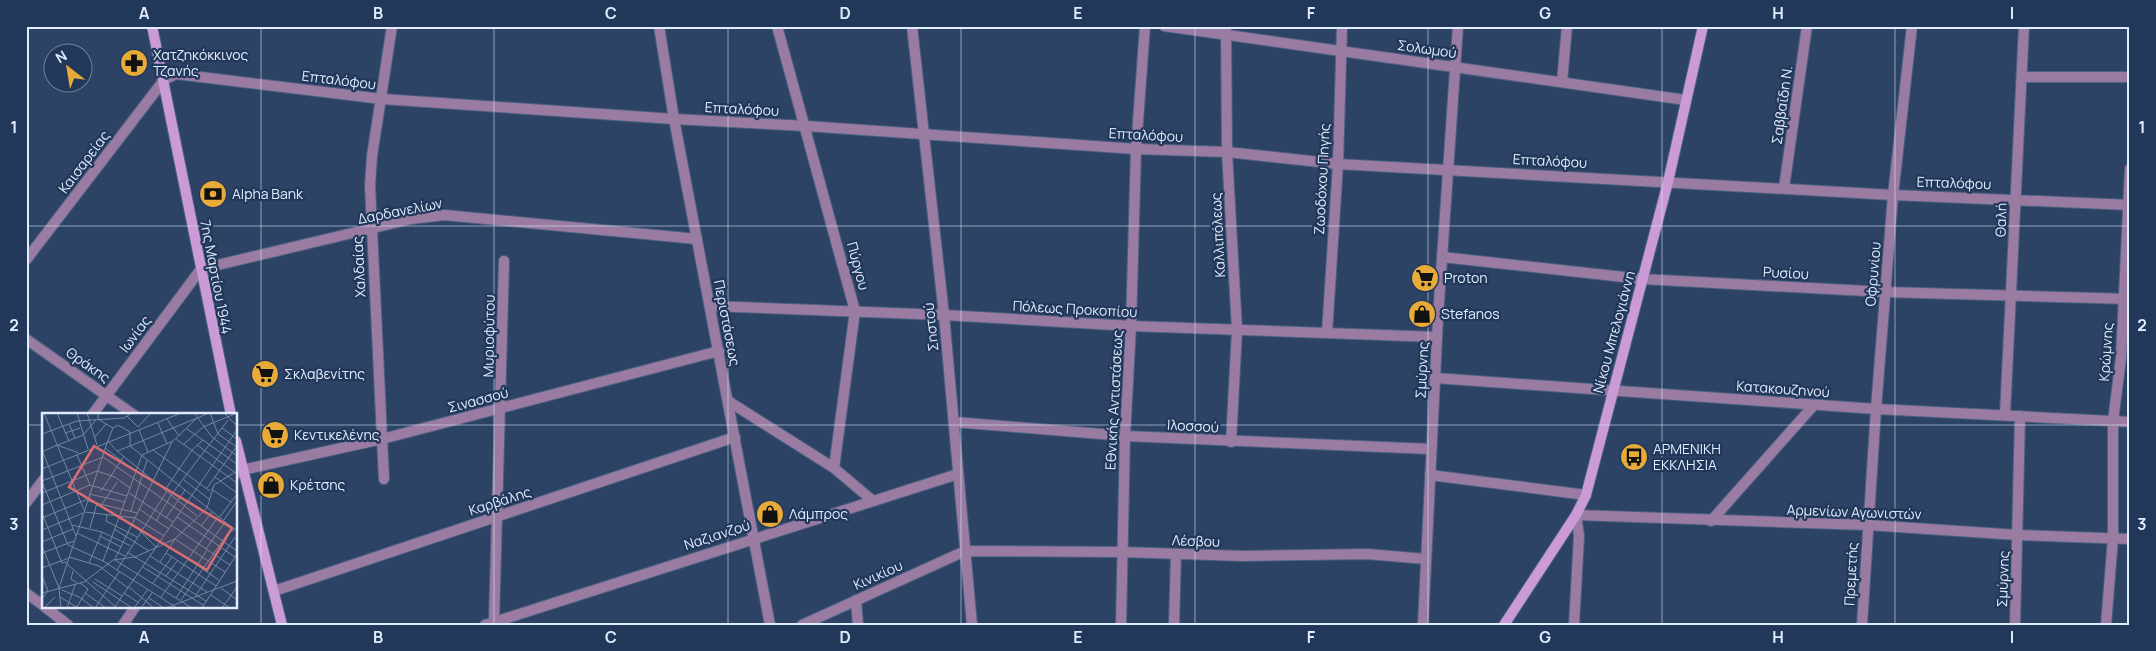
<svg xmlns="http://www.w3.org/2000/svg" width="2156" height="651" viewBox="0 0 2156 651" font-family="Manrope,sans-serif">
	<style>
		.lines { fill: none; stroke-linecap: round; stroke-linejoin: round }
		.pedestrian-casing { stroke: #4d6181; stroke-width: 12 }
		.minor-casing { stroke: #4d6181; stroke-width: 12 }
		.tertiary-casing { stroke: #4d6181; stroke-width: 12 }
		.secondary-casing { stroke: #4d6181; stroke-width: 12 }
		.pedestrian { stroke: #9a7ca2; stroke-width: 10 }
		.minor { stroke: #9a7ca2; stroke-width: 10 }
		.tertiary { stroke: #9a7ca2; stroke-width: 10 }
		.secondary { stroke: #cb9bd8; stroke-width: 10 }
		.grid { fill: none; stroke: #e1ecfe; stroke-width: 1; stroke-opacity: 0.55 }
		.labels { text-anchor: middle; stroke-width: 4.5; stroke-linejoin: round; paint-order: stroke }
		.street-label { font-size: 14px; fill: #e1ecfe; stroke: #22385a }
		.poi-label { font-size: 14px; fill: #e1ecfe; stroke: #22385a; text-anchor: start }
		.inset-road { fill: none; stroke: #7487a3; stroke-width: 1 }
		.view { fill: #da6d73; fill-opacity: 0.15; stroke: #da6d73; stroke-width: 2.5 }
		.inset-edge { fill: none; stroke: #e1ecfe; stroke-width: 2.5 }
		.neatline { fill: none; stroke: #e1ecfe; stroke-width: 2 }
		.grid-label { font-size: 16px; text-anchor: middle; font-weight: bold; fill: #e1ecfe }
	</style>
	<rect width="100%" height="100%" fill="#2c4366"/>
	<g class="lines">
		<g class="pedestrian-casing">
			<g id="pedestrian">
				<path d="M 2022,77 L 2130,77"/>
				<path d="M 728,401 L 834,468"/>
				<path d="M 856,600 L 858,625"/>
				<path d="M 1174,625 L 1176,554"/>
			</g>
		</g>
		<g class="minor-casing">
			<g id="minor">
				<path d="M 659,26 L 674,119 L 770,625"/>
				<path d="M 777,26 L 855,311 L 834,468 L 873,501"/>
				<path d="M 912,26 L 944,315 L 972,625"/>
				<path d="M 1226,26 L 1227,152 L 1237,330 L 1231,442"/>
				<path d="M 1562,82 L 1567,26"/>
				<path d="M 1784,188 L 1807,26"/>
				<path d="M 1442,257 L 1642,279 L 1885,292 L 2130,299"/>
				<path d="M 26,260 L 164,80 L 176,74 L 382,99 L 674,119 L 806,126 L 1136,149 L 1227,152 L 1338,164 L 1893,195 L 2130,205"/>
				<path d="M 710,306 L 944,315 L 1131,326 L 1437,337"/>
				<path d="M 1327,333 L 1338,164 L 1342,26"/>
				<path d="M 26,339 L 134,415"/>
				<path d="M 1435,378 L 1876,409 L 2130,422"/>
				<path d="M 92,415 L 201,269 L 411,219 L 444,215 L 697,239"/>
				<path d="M 2005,415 L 2024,26"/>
				<path d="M 954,422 L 1125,436 L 1431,449"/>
				<path d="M 236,474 L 242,470 L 382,439 L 719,351"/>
				<path d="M 1430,475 L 1586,495"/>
				<path d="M 384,479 L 370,186 L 372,156 L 392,26"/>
				<path d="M 26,503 L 44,479"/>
				<path d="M 1711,521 L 1814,405"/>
				<path d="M 274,591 L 735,437"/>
				<path d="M 494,622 L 504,261"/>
				<path d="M 123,625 L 135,607"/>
				<path d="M 485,625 L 958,474"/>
				<path d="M 802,625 L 965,551 L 1122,552 L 1243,556 L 1367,554 L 1426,559"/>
				<path d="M 1121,625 L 1125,436 L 1131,326 L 1136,149 L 1145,26"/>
				<path d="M 1423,625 L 1438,317 L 1458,26"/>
				<path d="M 1574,625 L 1579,536 L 1576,515 L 1868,525 L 2018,535 L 2130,539"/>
				<path d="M 1862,625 L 1876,409 L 1893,195 L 1912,26"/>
				<path d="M 2015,625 L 2020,416"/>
				<path d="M 2106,625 L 2113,538 L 2113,421 L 2121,358 L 2130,169"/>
			</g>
		</g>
		<g class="tertiary-casing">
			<g id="tertiary">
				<path d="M 1164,26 L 1686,100"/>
				<path d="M 26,593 L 44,606"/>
				<path d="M 45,607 L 68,625"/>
			</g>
		</g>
		<g class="secondary-casing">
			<g id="secondary">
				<path d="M 152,26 L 231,415"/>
				<path d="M 236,441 L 282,625"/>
				<path d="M 1504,625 L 1576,515 L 1586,495 L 1668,182 L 1703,26"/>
			</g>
		</g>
		<use href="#pedestrian" class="pedestrian"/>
		<use href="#minor" class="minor"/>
		<use href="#tertiary" class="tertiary"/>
		<use href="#secondary" class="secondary"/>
	</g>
	<path class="grid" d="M 261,26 L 261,625M 494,26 L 494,625M 728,26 L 728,625M 961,26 L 961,625M 1195,26 L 1195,625M 1428,26 L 1428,625M 1662,26 L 1662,625M 1895,26 L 1895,625M 26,226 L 2130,226M 26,425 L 44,425M 236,425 L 2130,425"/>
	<defs>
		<g id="pharmacy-disc" transform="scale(1.4375)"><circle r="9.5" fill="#e8ab37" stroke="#22385a"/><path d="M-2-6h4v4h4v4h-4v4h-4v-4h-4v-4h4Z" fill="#111"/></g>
		<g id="bank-disc" transform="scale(1.4375)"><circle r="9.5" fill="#e8ab37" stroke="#22385a"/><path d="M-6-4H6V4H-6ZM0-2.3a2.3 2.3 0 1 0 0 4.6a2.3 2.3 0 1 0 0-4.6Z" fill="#111"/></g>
		<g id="supermarket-disc" transform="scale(1.4375)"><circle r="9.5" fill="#e8ab37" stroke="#22385a"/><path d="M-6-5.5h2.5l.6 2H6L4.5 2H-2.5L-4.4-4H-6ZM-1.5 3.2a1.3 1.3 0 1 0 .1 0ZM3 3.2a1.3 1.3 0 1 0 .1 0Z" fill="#111"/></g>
		<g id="shop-disc" transform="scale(1.4375)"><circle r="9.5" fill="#e8ab37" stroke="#22385a"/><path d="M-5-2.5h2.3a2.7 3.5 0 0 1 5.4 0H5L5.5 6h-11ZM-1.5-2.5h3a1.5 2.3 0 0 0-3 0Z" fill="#111"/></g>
		<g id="bus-disc" transform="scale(1.4375)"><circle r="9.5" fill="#e8ab37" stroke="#22385a"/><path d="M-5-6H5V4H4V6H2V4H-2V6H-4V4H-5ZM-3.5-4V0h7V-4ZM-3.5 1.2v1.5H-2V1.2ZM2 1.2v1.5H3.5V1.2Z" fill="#111"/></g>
	</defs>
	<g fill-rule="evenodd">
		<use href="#pharmacy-disc" x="134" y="63"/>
		<use href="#bank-disc" x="213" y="194"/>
		<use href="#supermarket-disc" x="1425" y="278"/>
		<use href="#shop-disc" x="1422" y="314"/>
		<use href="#supermarket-disc" x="265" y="374"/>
		<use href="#supermarket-disc" x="275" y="435"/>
		<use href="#bus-disc" x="1634" y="457"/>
		<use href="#shop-disc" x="271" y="485"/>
		<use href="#shop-disc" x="770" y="514"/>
	</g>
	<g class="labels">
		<g class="street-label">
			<text transform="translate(1427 49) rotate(8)" y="5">Σολωμού</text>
			<text transform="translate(339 80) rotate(7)" y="5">Επταλόφου</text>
			<text transform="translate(1782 105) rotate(-82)" y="5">Σαββαΐδη Ν.</text>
			<text transform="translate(742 109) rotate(3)" y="5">Επταλόφου</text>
			<text transform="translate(1146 135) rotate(3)" y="5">Επταλόφου</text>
			<text transform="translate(1550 161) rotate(3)" y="5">Επταλόφου</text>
			<text transform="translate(84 162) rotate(-53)" y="5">Καισαρείας</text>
			<text transform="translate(1322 179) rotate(-87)" y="5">Ζωοδόχου Πηγής</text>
			<text transform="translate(1954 183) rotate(2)" y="5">Επταλόφου</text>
			<text transform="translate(400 211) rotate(-11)" y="5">Δαρδανελίων</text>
			<text transform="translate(2001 220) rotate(-88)" y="5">Θαλή</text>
			<text transform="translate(1218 235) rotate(-93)" y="5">Καλλιπόλεως</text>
			<text transform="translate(858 266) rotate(75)" y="5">Πύργου</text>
			<text transform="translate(359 267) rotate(-93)" y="5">Χαλδαίας</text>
			<text transform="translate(1786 273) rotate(3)" y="5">Ρυσίου</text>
			<text transform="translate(1873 274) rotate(-85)" y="5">Οφρυνίου</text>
			<text transform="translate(216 277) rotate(79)" y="5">7ης Μαρτίου 1944</text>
			<text transform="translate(1075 309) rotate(3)" y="5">Πόλεως Προκοπίου</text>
			<text transform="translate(727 323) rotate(79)" y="5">Περιστάσεως</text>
			<text transform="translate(931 327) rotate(-96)" y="5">Σηστού</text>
			<text transform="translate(1614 332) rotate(-75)" y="5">Νίκου Μπελογιάννη</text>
			<text transform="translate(135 334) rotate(-53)" y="5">Ιωνίας</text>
			<text transform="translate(489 336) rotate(-89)" y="5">Μυριοφύτου</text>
			<text transform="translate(2106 352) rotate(-86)" y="5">Κρώμνης</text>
			<text transform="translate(88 365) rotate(35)" y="5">Θράκης</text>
			<text transform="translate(1422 370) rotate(-87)" y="5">Σμύρνης</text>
			<text transform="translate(1783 389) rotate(4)" y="5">Κατακουζηνού</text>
			<text transform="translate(478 400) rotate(-15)" y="5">Σινασσού</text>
			<text transform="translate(1114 400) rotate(-87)" y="5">Εθνικής Αντιστάσεως</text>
			<text transform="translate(1193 426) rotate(3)" y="5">Ιλοσσού</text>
			<text transform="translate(500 501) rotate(-18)" y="5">Καρβάλης</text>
			<text transform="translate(1854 512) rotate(2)" y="5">Αρμενίων Αγωνιστών</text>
			<text transform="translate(717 535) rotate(-18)" y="5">Ναζιανζού</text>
			<text transform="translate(1196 541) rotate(2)" y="5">Λέσβου</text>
			<text transform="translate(1851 574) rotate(-87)" y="5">Πρεμετής</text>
			<text transform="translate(878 575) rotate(-24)" y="5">Κινικίου</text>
			<text transform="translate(2003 579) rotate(-88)" y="5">Σμύρνης</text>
		</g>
		<g class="poi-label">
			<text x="153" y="60">Χατζηκόκκινος<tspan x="153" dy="16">Τζανής</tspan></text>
			<text x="232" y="199">Alpha Bank</text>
			<text x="1444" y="283">Proton</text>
			<text x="1441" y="319">Stefanos</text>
			<text x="284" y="379">Σκλαβενίτης</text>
			<text x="294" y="440">Κεντικελένης</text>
			<text x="1653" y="454">ΑΡΜΕΝΙΚΗ<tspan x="1653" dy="16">ΕΚΚΛΗΣΙΑ</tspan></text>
			<text x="290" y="490">Κρέτσης</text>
			<text x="789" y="519">Λάμπρος</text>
		</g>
	</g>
	<g transform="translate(42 413)">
		<rect width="195" height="195" fill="#2c4366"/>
		<path class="inset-road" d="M 2,0 L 42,97M 15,0 L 27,28M 35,0 L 46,36M 45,0 L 55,32M 56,0 L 56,6 L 71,15M 152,0 L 170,24 L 195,43M 167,0 L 88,33 L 192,116M 168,0 L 176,21 L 195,34M 182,0 L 195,13M 85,3 L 96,14M 125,6 L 137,23M 116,10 L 125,31M 27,11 L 33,25M 96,14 L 109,0M 180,15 L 195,26M 145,16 L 195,51M 97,17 L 106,39M 23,20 L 38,15M 0,21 L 35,8 L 82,5 L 90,0M 52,25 L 64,11M 134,26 L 195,70M 66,28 L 75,38 L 88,33 L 88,19 L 76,12M 142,31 L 161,14 L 195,0M 16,32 L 41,22 L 54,7M 155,32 L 195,61M 63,35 L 94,59M 0,37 L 34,123M 111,37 L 168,78M 75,38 L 155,103M 0,39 L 15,32 L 37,40M 35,42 L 48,72M 0,56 L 139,0M 173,64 L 195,80M 142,67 L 167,86M 0,68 L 61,44 L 195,138M 0,69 L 26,132 L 61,148 L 135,195M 165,75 L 195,33M 169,76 L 189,89M 123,77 L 150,37 L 161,27M 59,78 L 82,43M 0,80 L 55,58 L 73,64 L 88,75M 87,80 L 131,109M 47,81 L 83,89M 46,88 L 95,100M 60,91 L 75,69M 0,92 L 48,72 L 85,83M 97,96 L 127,116M 89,98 L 105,47M 43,99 L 93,105 L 122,123M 0,100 L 20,150 L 25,149M 65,102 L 64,108 L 95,124M 135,104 L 193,144M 0,105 L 46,86M 124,105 L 143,77M 177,105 L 195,81M 114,108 L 129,82 L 186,7M 181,108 L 195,88M 91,111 L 114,134M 30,112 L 60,119 L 89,133M 129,112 L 188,152M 159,113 L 170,99M 48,115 L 55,90M 72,116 L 107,138M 0,117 L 41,100M 35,120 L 83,143M 58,123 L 79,134M 0,129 L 31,116M 0,133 L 17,175M 128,134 L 177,167M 164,136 L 183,109M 85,139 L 164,188M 0,140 L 32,128M 124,140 L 174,173M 108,143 L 165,179M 27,144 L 57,153 L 86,175M 73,146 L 130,29M 73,147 L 150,195M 61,148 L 100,42 L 131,28 L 154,6M 118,149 L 133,126 L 183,159M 47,150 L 60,119M 25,151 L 75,195M 101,154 L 161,192M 0,155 L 27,145M 75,157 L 125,78M 31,158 L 29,166 L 35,170M 0,163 L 6,178 L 0,186M 124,163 L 135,148M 53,166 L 80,183M 51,169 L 90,195M 111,170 L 130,144M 87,174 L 112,195M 179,175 L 195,187M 20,177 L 37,184 L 52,195M 0,180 L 42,169 L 71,147 L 93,144 L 133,126 L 165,95 L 172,72 L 195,58M 43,180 L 64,195M 82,180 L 97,190M 154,182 L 193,124M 169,182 L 188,195M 18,184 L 36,195M 119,184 L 176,104M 107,185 L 122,195M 134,185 L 165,137M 139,187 L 186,120 L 195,115M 2,195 L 13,184M 19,195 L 17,175 L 65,30 L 71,15 L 76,12M 25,195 L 33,172M 34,195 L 46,176 L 38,170M 53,195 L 77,159M 72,195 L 195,17M 92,195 L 106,176M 99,195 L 110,180M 124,195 L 195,168M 160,195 L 195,141M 180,195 L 195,174"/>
		<path class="view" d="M 52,33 L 190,115 L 165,157 L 27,74 Z"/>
		<rect width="195" height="195" class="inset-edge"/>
	</g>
	<rect width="2156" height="651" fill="none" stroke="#22385a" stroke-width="55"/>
	<g transform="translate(68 68) rotate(329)"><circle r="24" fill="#22385a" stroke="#6e809c"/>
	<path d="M0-4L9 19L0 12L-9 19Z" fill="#e8ab37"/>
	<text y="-8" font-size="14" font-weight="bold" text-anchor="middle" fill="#e1ecfe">N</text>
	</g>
	<rect x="28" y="28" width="2100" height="596" class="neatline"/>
	<g class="grid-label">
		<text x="144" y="19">A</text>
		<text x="378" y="19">B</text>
		<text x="611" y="19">C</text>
		<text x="845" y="19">D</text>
		<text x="1078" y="19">E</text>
		<text x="1311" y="19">F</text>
		<text x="1545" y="19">G</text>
		<text x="1778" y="19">H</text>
		<text x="2012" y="19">I</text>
		<text x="14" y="133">1</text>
		<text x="2142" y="133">1</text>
		<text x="14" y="331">2</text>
		<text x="2142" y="331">2</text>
		<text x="14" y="530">3</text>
		<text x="2142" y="530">3</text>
		<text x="144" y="643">A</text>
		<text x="378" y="643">B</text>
		<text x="611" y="643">C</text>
		<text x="845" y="643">D</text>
		<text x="1078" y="643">E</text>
		<text x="1311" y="643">F</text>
		<text x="1545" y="643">G</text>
		<text x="1778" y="643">H</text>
		<text x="2012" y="643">I</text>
	</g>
</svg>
